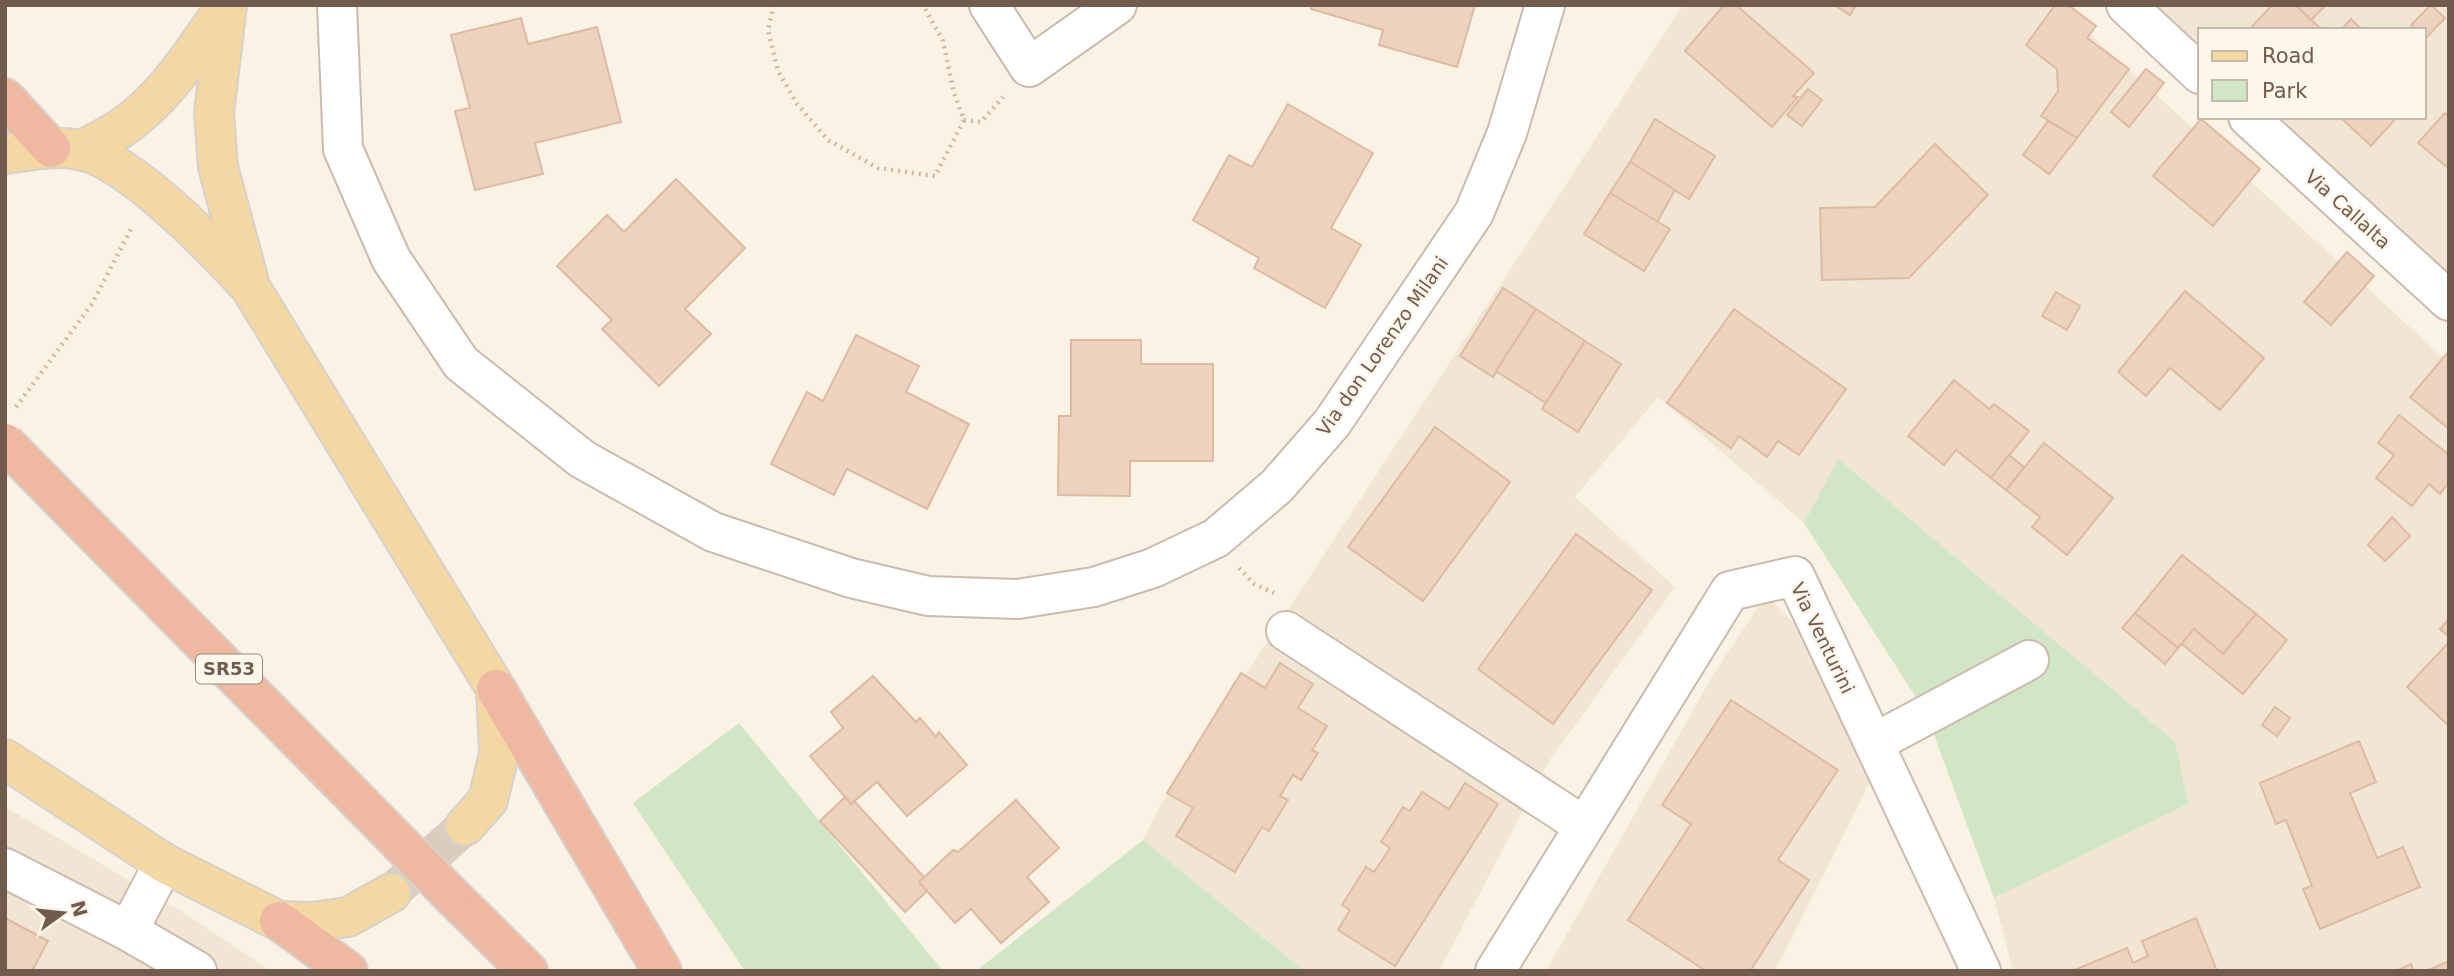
<svg xmlns="http://www.w3.org/2000/svg" width="2454" height="976" viewBox="0 0 2454 976" font-family="'DejaVu Sans',sans-serif">
	<style>
		.residential { fill: #f1e5d4 }
		.green { fill: #d1e6c5 }
		.building { fill: #edd3bf; stroke: #debaa1; stroke-width: 2 }
		.lines { fill: none; stroke-linecap: round; stroke-linejoin: round }
		.major-tunnel { stroke: #d8cdbf; stroke-width: 38; stroke-dasharray: 38 19; stroke-linecap: butt }
		.minor-casing { stroke: #cbbbac; stroke-width: 42 }
		.major-casing { stroke: #d7d1cd; stroke-width: 42 }
		.highway-casing { stroke: #d7d1cd; stroke-width: 42 }
		.path { stroke: #d2b6a2; stroke-width: 4.5; stroke-dasharray: 2 5; stroke-linecap: butt }
		.minor { stroke: #fff; stroke-width: 38 }
		.major { stroke: #f3d8a3; stroke-width: 38 }
		.highway { stroke: #efb8a1; stroke-width: 38 }
		.highway-bridge-casing { stroke: #d7d1cd; stroke-width: 42; stroke-linecap: butt }
		.highway-bridge { stroke: #efb8a1; stroke-width: 38 }
		.labels { text-anchor: middle; stroke-width: 5; stroke-linejoin: round; paint-order: stroke }
		.shield { fill: #fdf7eb; stroke: #9b8a7c; stroke-width: 2 }
		.shield-label { font-size: 18px; font-weight: bold; fill: #715b4c }
		.street-label { font-size: 19px; fill: #715b4c; stroke: #fdf7eb }
	</style>
	<rect width="100%" height="100%" fill="#faf3e5"/>
	<g class="residential">
		<path d="M 1683,5 L 2058,5 L 2449,363 L 2449,971 L 2013,971 L 1994,898 L 2188,804 L 1838,460 L 1804,523 L 1658,397 L 1575,497 L 1675,587 L 1549,761 L 1439,971 L 1304,971 L 1143,840 L 1160,806 Z"/>
		<path d="M 2148,5 L 2449,5 L 2449,280 L 2271,117 L 2424,117 L 2424,30 L 2200,30 L 2200,53 Z"/>
		<path d="M 1766,595 L 1809,639 L 1873,776 L 1775,971 L 1546,971 L 1713,675 Z"/>
		<path d="M 5,807 L 181,911 L 271,971 L 5,971 Z"/>
	</g>
	<g class="green">
		<path d="M 1838,459 L 2175,742 L 2188,804 L 1994,898 L 1926,713 L 1804,523 Z"/>
		<path d="M 739,723 L 943,971 L 745,971 L 633,803 Z"/>
		<path d="M 1143,840 L 1304,971 L 976,971 Z"/>
	</g>
	<g class="building">
		<path d="M 1312,5 L 1475,5 L 1457,67 L 1379,45 L 1383,30 L 1311,9 Z"/>
		<path d="M 1724,5 L 1736,5 L 1814,73 L 1793,96 L 1798,97 L 1772,127 L 1685,51 Z"/>
		<path d="M 1834,5 L 1856,5 L 1850,15 Z"/>
		<path d="M 2055,5 L 2068,5 L 2096,26 L 2087,38 L 2129,69 L 2077,138 L 2041,116 L 2058,91 L 2057,69 L 2026,45 Z"/>
		<path d="M 2272,5 L 2296,5 L 2322,30 L 2249,30 Z"/>
		<path d="M 2296,5 L 2326,5 L 2311,20 Z"/>
		<path d="M 2431,5 L 2445,18 L 2425,39 L 2424,30 L 2416,30 L 2411,25 Z"/>
		<path d="M 521,18 L 528,44 L 597,27 L 621,122 L 535,143 L 543,174 L 475,190 L 455,111 L 470,108 L 451,35 Z"/>
		<path d="M 2351,19 L 2362,30 L 2341,30 Z"/>
		<path d="M 2146,69 L 2164,83 L 2129,127 L 2111,112 Z"/>
		<path d="M 1808,89 L 1822,100 L 1802,126 L 1787,115 Z"/>
		<path d="M 1288,104 L 1373,153 L 1331,228 L 1361,245 L 1325,308 L 1254,268 L 1259,258 L 1193,220 L 1229,155 L 1252,167 Z"/>
		<path d="M 2445,113 L 2449,117 L 2449,165 L 2447,167 L 2418,143 Z"/>
		<path d="M 2340,117 L 2397,117 L 2371,146 Z"/>
		<path d="M 1655,119 L 1715,156 L 1689,199 L 1630,162 Z"/>
		<path d="M 2201,119 L 2260,169 L 2213,226 L 2153,176 Z"/>
		<path d="M 2048,121 L 2077,138 L 2049,174 L 2023,155 Z"/>
		<path d="M 1935,144 L 1988,195 L 1909,278 L 1822,280 L 1820,208 L 1875,207 Z"/>
		<path d="M 1630,162 L 1675,190 L 1657,222 L 1610,193 Z"/>
		<path d="M 676,179 L 745,248 L 685,309 L 711,334 L 659,386 L 602,329 L 612,320 L 557,266 L 607,215 L 624,232 Z"/>
		<path d="M 1610,193 L 1670,229 L 1644,271 L 1584,234 Z"/>
		<path d="M 2347,252 L 2374,276 L 2331,325 L 2304,302 Z"/>
		<path d="M 1503,288 L 1536,309 L 1493,377 L 1460,356 Z"/>
		<path d="M 2185,291 L 2264,358 L 2220,410 L 2170,368 L 2146,396 L 2118,372 Z"/>
		<path d="M 2056,292 L 2080,306 L 2067,330 L 2042,316 Z"/>
		<path d="M 1536,309 L 1585,341 L 1546,403 L 1496,371 Z"/>
		<path d="M 1734,309 L 1846,389 L 1799,455 L 1778,441 L 1767,457 L 1739,436 L 1731,448 L 1667,403 Z"/>
		<path d="M 856,335 L 919,366 L 906,392 L 969,424 L 927,509 L 847,469 L 834,495 L 771,464 L 807,392 L 823,401 Z"/>
		<path d="M 1071,340 L 1141,340 L 1141,364 L 1213,364 L 1213,461 L 1130,461 L 1130,496 L 1058,495 L 1059,416 L 1071,416 Z"/>
		<path d="M 1585,341 L 1621,364 L 1578,432 L 1542,409 Z"/>
		<path d="M 2449,351 L 2449,429 L 2410,397 Z"/>
		<path d="M 1954,380 L 1989,409 L 1994,404 L 2029,431 L 1991,478 L 1956,450 L 1944,465 L 1908,436 Z"/>
		<path d="M 2399,415 L 2449,455 L 2449,482 L 2440,494 L 2429,484 L 2412,506 L 2376,478 L 2394,455 L 2378,443 Z"/>
		<path d="M 1435,427 L 1510,482 L 1423,601 L 1348,547 Z"/>
		<path d="M 2044,443 L 2113,498 L 2067,555 L 2032,527 L 2040,517 L 2006,490 Z"/>
		<path d="M 2009,455 L 2024,467 L 2006,490 L 1991,478 Z"/>
		<path d="M 2392,517 L 2410,536 L 2385,561 L 2368,545 Z"/>
		<path d="M 1576,534 L 1652,590 L 1553,724 L 1478,669 Z"/>
		<path d="M 2182,555 L 2256,614 L 2223,654 L 2194,629 L 2178,648 L 2135,613 Z"/>
		<path d="M 2135,613 L 2178,648 L 2165,664 L 2122,628 Z"/>
		<path d="M 2256,614 L 2287,640 L 2243,694 L 2182,644 L 2194,629 L 2223,654 Z"/>
		<path d="M 2449,619 L 2449,637 L 2440,629 Z"/>
		<path d="M 2449,642 L 2449,726 L 2407,687 Z"/>
		<path d="M 1280,663 L 1313,684 L 1298,708 L 1327,726 L 1312,750 L 1318,753 L 1301,780 L 1293,775 L 1280,796 L 1288,800 L 1269,831 L 1262,827 L 1235,872 L 1176,836 L 1193,808 L 1167,793 L 1241,673 L 1265,688 Z"/>
		<path d="M 873,676 L 916,722 L 920,718 L 936,737 L 939,732 L 967,765 L 907,816 L 877,782 L 851,804 L 810,756 L 843,728 L 831,712 Z"/>
		<path d="M 1731,700 L 1838,770 L 1778,860 L 1809,880 L 1750,971 L 1706,971 L 1628,920 L 1691,824 L 1662,805 Z"/>
		<path d="M 2275,707 L 2290,718 L 2277,736 L 2262,725 Z"/>
		<path d="M 2359,741 L 2376,782 L 2350,793 L 2377,858 L 2403,847 L 2420,887 L 2320,929 L 2303,889 L 2312,886 L 2286,820 L 2276,824 L 2260,783 Z"/>
		<path d="M 1465,783 L 1498,804 L 1395,966 L 1338,930 L 1350,910 L 1342,905 L 1366,867 L 1374,872 L 1390,848 L 1381,842 L 1403,807 L 1410,811 L 1422,792 L 1449,809 Z"/>
		<path d="M 845,797 L 851,804 L 854,801 L 924,877 L 919,882 L 927,891 L 905,912 L 820,821 Z"/>
		<path d="M 1016,800 L 1059,848 L 1027,877 L 1049,902 L 1001,943 L 971,909 L 955,923 L 919,882 L 953,850 L 958,852 Z"/>
		<path d="M 5,918 L 48,941 L 32,971 L 5,971 Z"/>
		<path d="M 2196,918 L 2217,971 L 2072,971 L 2127,948 L 2133,963 L 2148,956 L 2142,941 Z"/>
		<path d="M 2449,961 L 2449,971 L 2426,971 Z"/>
		<path d="M 2411,964 L 2414,971 L 2396,971 Z"/>
	</g>
	<g class="lines">
		<path class="major-tunnel" d="M 391,893 L 465,826"/>
		<g class="minor-casing">
			<g id="minor">
				<path d="M 337,5 L 343,149 L 391,259 L 461,363 L 582,459 L 713,532 L 851,578 L 928,596 L 1018,599 L 1094,587 L 1153,568 L 1216,538 L 1277,486 L 1332,423 L 1474,213 L 1507,133 L 1545,5"/>
				<path d="M 989,5 L 1029,67 L 1117,5"/>
				<path d="M 2126,5 L 2200,74"/>
				<path d="M 2248,117 L 2449,301"/>
				<path d="M 1286,631 L 1584,826"/>
				<path d="M 1874,743 L 2029,660"/>
				<path d="M 5,868 L 128,931 L 197,971"/>
				<path d="M 128,931 L 164,863"/>
				<path d="M 1495,971 L 1730,591 L 1795,576 L 1981,971"/>
			</g>
		</g>
		<g class="major-casing">
			<g id="major">
				<path d="M 227,5 L 214,113 L 218,167 L 248,278"/>
				<path d="M 82,151 C 94,143 108,137 120,129 C 165,99 193,53 223,10"/>
				<path d="M 5,154 C 30,151 55,145 80,150 C 131,161 214,248 250,287 L 496,689 L 499,754 L 488,800 L 465,826"/>
				<path d="M 5,759 L 164,863 L 279,921 L 312,922 L 348,917 L 391,893"/>
			</g>
		</g>
		<g class="highway-casing">
			<g id="highway">
				<path d="M 5,98 L 51,148"/>
				<path d="M 496,689 L 662,971"/>
				<path d="M 452,896 L 528,971"/>
				<path d="M 279,921 L 348,971"/>
			</g>
		</g>
		<g class="path">
			<path d="M 774,5 L 768,30 L 778,71 L 797,104 L 828,140 L 878,168 L 935,176 L 964,120 L 954,93 L 943,41 L 923,5"/>
			<path d="M 964,120 L 981,122 L 1003,97"/>
			<path d="M 16,407 L 92,304 L 132,227"/>
			<path d="M 1239,568 L 1254,584 L 1274,593"/>
		</g>
		<use href="#minor" class="minor"/>
		<use href="#major" class="major"/>
		<use href="#highway" class="highway"/>
		<g class="highway-bridge-casing">
			<path id="highway-bridge" d="M 5,443 L 452,896"/>
		</g>
		<use href="#highway-bridge" class="highway-bridge"/>
	</g>
	<g class="labels">
		<rect class="shield" x="196" y="654.5" width="66" height="29" rx="5"/>
		<g class="shield-label">
			<text x="229" y="675">SR53</text>
		</g>
		<g class="street-label">
			<text transform="translate(2348 209) rotate(42)" y="7">Via Callalta</text>
			<text transform="translate(1382 346) rotate(-55)" y="7">Via don Lorenzo Milani</text>
			<text transform="translate(1823 638) rotate(64)" y="7">Via Venturini</text>
		</g>
	</g>
	<rect width="2454" height="976" fill="none" stroke="#715b4c" stroke-width="14"/>
	<rect x="2198" y="28" width="228" height="91" fill="#fdf7eb" stroke="#c5b9ab" stroke-width="2"/>
	<rect x="2212" y="51" width="35" height="10" fill="#f3d8a3" stroke="#c5b9ab" stroke-width="2"/>
	<text x="2262" y="63" font-size="21" fill="#715b4c">Road</text>
	<rect x="2212" y="80" width="35" height="21" fill="#d1e6c5" stroke="#c5b9ab" stroke-width="2"/>
	<text x="2262" y="98" font-size="21" fill="#715b4c">Park</text>
	<g transform="translate(63 913) rotate(75)" stroke="#fdf7eb" stroke-width="5" paint-order="stroke">
	<path d="M0-5L12 26L0 18L-12 26Z" fill="#715b4c"/>
	<text y="-10" font-size="19" font-weight="bold" text-anchor="middle" fill="#715b4c">N</text>
	</g>
</svg>
